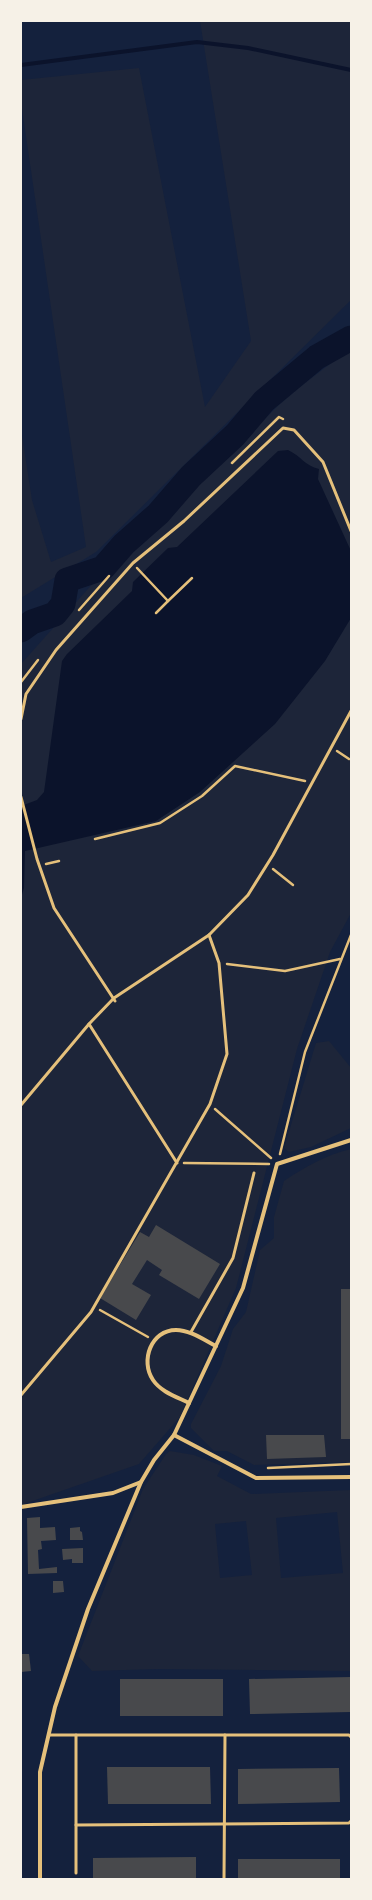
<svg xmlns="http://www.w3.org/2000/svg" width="372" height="1900" viewBox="0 0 372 1900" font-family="Ubuntu,sans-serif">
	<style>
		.green { fill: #1d2539; fill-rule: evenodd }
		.water { fill: #0b132b }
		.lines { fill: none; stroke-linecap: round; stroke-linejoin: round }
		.stream { stroke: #0b132b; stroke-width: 4 }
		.river { stroke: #0b132b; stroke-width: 25 }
		.building { fill: #48494c }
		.path { stroke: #e5c07b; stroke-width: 2.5 }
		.service { stroke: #e5c07b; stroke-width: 3 }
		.minor { stroke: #e5c07b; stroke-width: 4 }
	</style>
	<rect width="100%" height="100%" fill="#14213d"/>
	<g class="green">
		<path d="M 200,21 L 351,21 L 351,300 L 96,552 L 21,598 L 21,429 L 32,500 L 51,562 L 86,547 L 21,102 L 21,80 L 139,68 L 205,407 L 251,341 Z"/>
		<path d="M 351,348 L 351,913 L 330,952 L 297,1049 L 236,1288 L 180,1417 L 139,1464 L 21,1505 L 21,664 L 111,563 L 168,514 L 280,404 L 301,386 Z"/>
		<path d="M 329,1041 L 351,1068 L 351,1128 L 311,1147 L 289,1152 L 284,1148 L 316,1043 Z"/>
		<path d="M 351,1149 L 351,1462 L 254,1465 L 227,1451 L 214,1451 L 191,1428 L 191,1424 L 221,1366 L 233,1329 L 246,1312 L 260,1250 L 274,1238 L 274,1217 L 284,1181 C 305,1167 326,1155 351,1149 Z"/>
		<path d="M 170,1451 L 194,1455 L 222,1466 L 217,1476 L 251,1494 L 351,1490 L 351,1671 L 157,1669 L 92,1671 L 78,1656 L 143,1489 L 166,1454 ZM 337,1512 L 343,1573 L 281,1578 L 276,1518 ZM 246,1521 L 252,1575 L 220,1578 L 215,1524 Z"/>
	</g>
	<path class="water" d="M 288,450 C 301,456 305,466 319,469 L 318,479 L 351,551 L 351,618 L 325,661 L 275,724 L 200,792 L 156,821 L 25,851 L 24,888 L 21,898 L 21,806 L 37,800 L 44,792 L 62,661 L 67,654 L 132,591 L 133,582 L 168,548 L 177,547 L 278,451 Z"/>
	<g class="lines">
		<path class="stream" d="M 21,65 L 197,42 L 248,48 L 351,70"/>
		<path class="river" d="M 21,630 L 32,622 L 55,614 L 63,604 L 67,580 L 103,568 L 124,544 L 158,514 L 191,476 L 235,435 L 264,401 L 317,357 L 351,338"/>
	</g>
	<g class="building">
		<path d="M 156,1225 L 220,1264 L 199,1299 L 159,1275 L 162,1270 L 147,1260 L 132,1284 L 151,1295 L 136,1320 L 100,1298 L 140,1232 L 149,1237 Z"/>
		<rect x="341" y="1289" width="10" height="150"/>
		<path d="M 266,1435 L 324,1435 L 326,1457 L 267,1459 Z"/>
		<path d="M 40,1517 L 40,1528 L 55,1527 L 56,1540 L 41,1541 L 42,1549 L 38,1550 L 39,1569 L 57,1567 L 57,1573 L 28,1574 L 27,1518 Z"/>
		<path d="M 80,1527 L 80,1531 L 82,1532 L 83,1540 L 70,1540 L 70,1528 Z"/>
		<path d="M 83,1548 L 83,1563 L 72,1563 L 72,1559 L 63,1560 L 62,1549 Z"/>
		<path d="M 53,1581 L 63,1581 L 64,1592 L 53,1593 Z"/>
		<path d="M 21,1654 L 29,1654 L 31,1671 L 21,1672 Z"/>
		<path d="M 351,1677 L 351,1712 L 250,1714 L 249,1679 Z"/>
		<rect x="120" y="1679" width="103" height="37"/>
		<path d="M 107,1767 L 210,1767 L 211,1804 L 108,1804 Z"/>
		<path d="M 339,1768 L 340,1802 L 238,1804 L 238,1769 Z"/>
		<path d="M 196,1857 L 196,1879 L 93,1879 L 93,1858 Z"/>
		<rect x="238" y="1859" width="102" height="20"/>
	</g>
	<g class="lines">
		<g class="path">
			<path d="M 232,463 L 279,417 L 283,419"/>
			<path d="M 137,568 L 168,601 L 192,578"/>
			<path d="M 79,610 L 109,576"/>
			<path d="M 156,613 L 168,601"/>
			<path d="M 21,682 L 38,660"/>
			<path d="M 337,751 L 349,759"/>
			<path d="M 95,839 L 160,823 L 202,796 L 235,766 L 305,781"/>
			<path d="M 46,864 L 59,861"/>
			<path d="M 273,869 L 293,885"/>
			<path d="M 227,964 L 285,971 L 340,959"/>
			<path d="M 215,1109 L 271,1158"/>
			<path d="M 280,1154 L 305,1052 L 351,935"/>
			<path d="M 184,1163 L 269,1164"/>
			<path d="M 100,1310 L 148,1337"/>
			<path d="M 268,1468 L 351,1464"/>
		</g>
		<g class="service">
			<path d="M 21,719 L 26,694 L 56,650 L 133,563 L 184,521 L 283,428 L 294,430 L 323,462 L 351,531"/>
			<path d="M 21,797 L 37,859 L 54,908 L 115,1001"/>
			<path d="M 89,1024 L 177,1163"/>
			<path d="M 21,1105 L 89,1024 L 114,998 L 209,935 L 248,895 L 273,855 L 351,711"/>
			<path d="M 191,1332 L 233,1258 L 254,1173"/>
			<path d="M 21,1395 L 91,1312 L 210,1104 L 227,1054 L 219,963 L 209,935"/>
			<path d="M 49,1735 L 349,1735 L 351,1737"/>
			<path d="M 76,1825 L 349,1823 L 351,1821"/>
			<path d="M 76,1873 L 76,1735"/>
			<path d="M 224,1879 L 225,1735"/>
		</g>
		<g class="minor">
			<path d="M 189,1403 C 177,1397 161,1392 153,1380 C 140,1361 151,1330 176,1330 C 190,1330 204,1340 216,1346"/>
			<path d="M 174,1435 L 256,1478 L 351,1477"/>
			<path d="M 21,1507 L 113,1493 L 141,1482"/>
			<path d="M 40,1879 L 40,1772 L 55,1707 L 88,1609 L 141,1482 L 154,1460 L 174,1435 L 243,1288 L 277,1164 L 351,1140"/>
		</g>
	</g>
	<rect width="372" height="1900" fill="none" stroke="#f6f1e7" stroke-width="44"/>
</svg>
